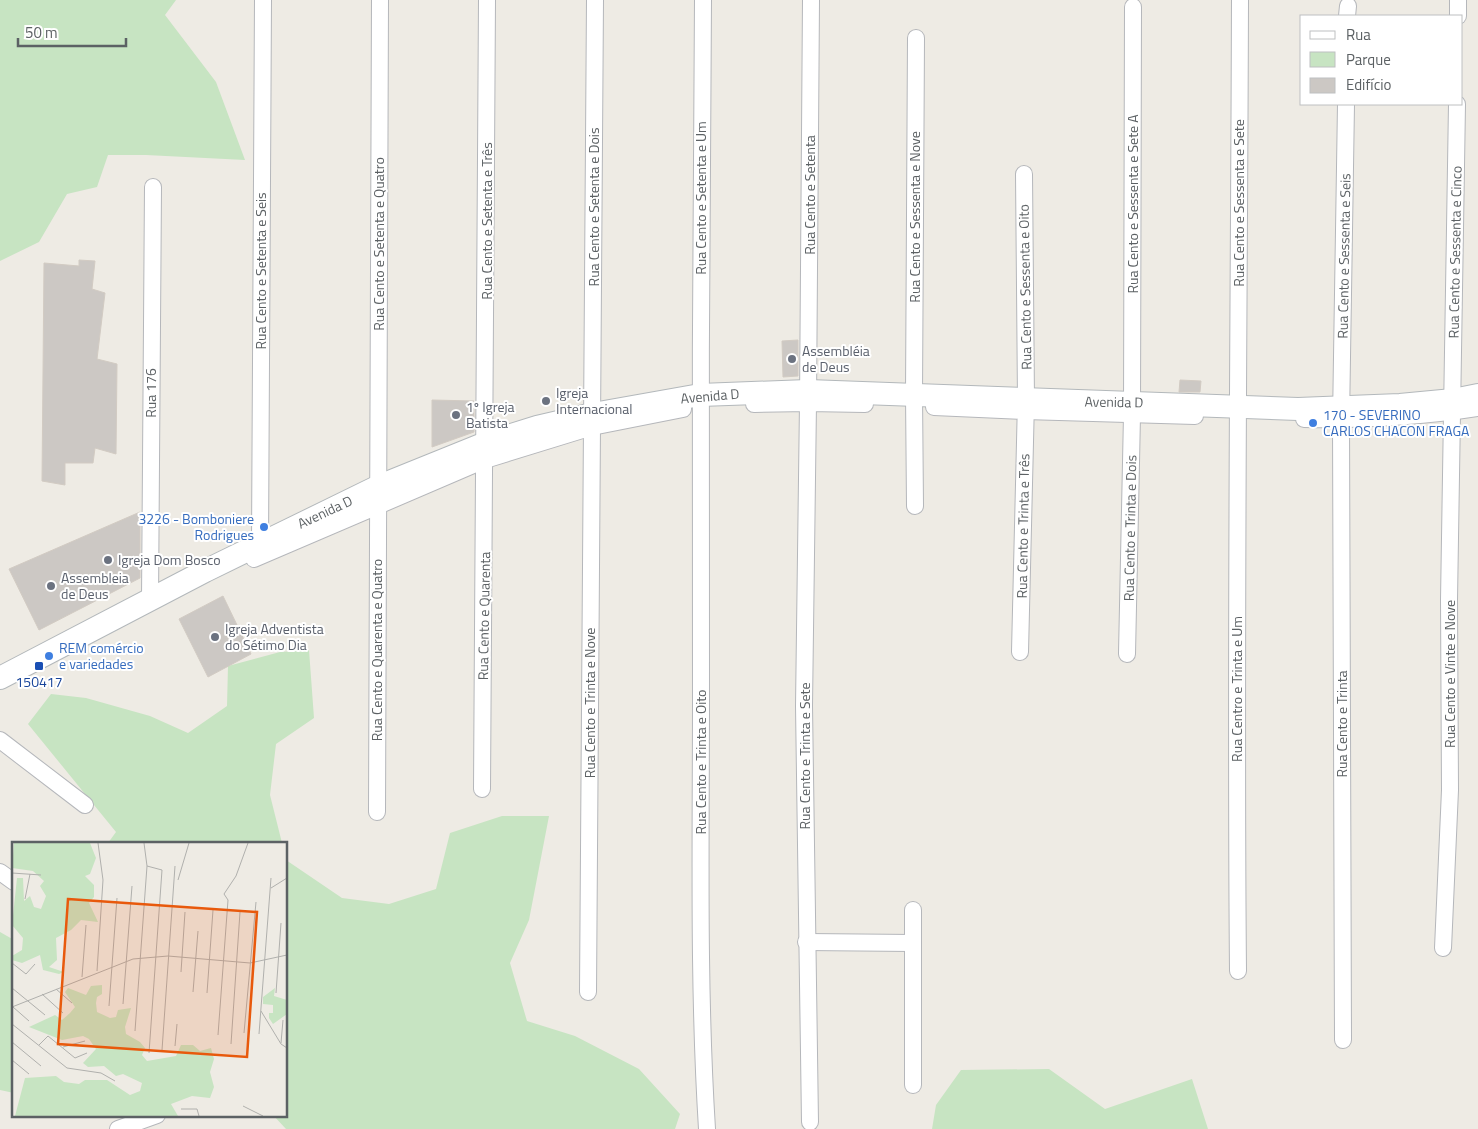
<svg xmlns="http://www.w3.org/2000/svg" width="1478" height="1129" viewBox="0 0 1478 1129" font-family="'Titillium Web',sans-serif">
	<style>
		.green { fill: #c7e4c2 }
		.building { fill: #ccc8c4; stroke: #d2cbc3 }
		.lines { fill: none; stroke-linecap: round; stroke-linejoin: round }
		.street-casing { stroke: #b5b7bb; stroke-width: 18 }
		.secondary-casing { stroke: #b3b8bb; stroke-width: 24 }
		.street { stroke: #fff; stroke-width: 16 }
		.secondary { stroke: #fff; stroke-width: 22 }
		.worship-dot { fill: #6b7280; stroke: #fff; stroke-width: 2 }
		.shop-dot { fill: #3f7fe0; stroke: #fff; stroke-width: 2 }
		.transit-dot { fill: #1a4fb4; stroke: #fff; stroke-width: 2 }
		.labels { text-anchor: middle; stroke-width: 4; stroke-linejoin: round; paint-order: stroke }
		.street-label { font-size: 14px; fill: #5c6164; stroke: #fff }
		.worship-label { font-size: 14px; fill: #5b616d; stroke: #fff; text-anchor: start }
		.shop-label { font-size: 14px; fill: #366cbe; stroke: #fff; text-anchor: start }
		.transit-label { font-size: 14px; fill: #164399; stroke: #fff }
		.inset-road { fill: none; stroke: #b0b0ad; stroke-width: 1 }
		.view { fill: #e8590c; fill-opacity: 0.15; stroke: #e8590c; stroke-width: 2.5 }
		.inset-edge { fill: none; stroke: #5c6164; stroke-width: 2.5 }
	</style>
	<rect width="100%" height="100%" fill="#eeebe4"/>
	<g class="green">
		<path d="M 0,0 L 176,0 L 165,15 L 216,82 L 245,160 L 146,155 L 108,155 L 97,187 L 67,194 L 39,242 L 0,261 Z"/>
		<path d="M 309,650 L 314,718 L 276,744 L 270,795 L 282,843 L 108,843 L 116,832 L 28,724 L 51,694 L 86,698 L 150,716 L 188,733 L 227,706 L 228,666 L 280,652 Z"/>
		<path d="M 502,816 L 549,816 L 529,920 L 510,963 L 527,1021 L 575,1036 L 639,1069 L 680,1114 L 675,1129 L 286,1129 L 273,1115 L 286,1115 L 286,860 L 342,898 L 389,904 L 436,889 L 450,833 Z"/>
		<path d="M 0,932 L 14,940 L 14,1093 L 0,1090 Z"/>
		<path d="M 1049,1069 L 1105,1109 L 1192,1079 L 1208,1129 L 932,1129 L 936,1105 L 961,1070 Z"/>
	</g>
	<g class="building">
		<path d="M 79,260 L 95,261 L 92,289 L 105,293 L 97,359 L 117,364 L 116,454 L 95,448 L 93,463 L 65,463 L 65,485 L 42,481 L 44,263 L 79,266 Z"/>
		<path d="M 798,340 L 798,376 L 783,377 L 782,341 Z"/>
		<path d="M 1180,380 L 1201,381 L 1200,392 L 1179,392 Z"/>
		<path d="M 432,400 L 474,401 L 474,432 L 432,447 Z"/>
		<path d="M 140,512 L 140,578 L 39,630 L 9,569 Z"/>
		<path d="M 223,596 L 251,654 L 208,677 L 179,619 Z"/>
	</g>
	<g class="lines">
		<g class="street-casing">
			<g id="street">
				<path d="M 703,0 C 701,233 700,465 701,698 C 701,841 698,986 707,1129"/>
				<path d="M 1347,16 L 1348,6"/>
				<path d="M 1458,16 L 1458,0"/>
				<path d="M 754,404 L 808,403 L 865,404"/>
				<path d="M 934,407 L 1025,411 L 1195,416"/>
				<path d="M 1304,419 C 1362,420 1421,417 1478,408"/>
				<path d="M 915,506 L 914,395 L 916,38"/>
				<path d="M 260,543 L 263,0"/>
				<path d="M 254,559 L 485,460 L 592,427 L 683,409"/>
				<path d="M 150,600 L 153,187"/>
				<path d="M 1020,652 L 1026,400 L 1024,174"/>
				<path d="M 1127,654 L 1132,415 L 1133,7"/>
				<path d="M 0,740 L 85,805"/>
				<path d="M 482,789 L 487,0"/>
				<path d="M 377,812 L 380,0"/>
				<path d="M 0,872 L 14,882"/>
				<path d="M 913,910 L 913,1085"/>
				<path d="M 806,942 L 913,943"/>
				<path d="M 1443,948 L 1450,790 L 1449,600 L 1457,104"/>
				<path d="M 1238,971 C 1235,648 1239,324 1240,0"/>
				<path d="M 588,992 L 595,0"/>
				<path d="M 1343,1040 L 1341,420 L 1346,104"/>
				<path d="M 810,1122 L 804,706 L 808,403 L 811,0"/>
				<path d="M 118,1129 L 157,1115"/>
			</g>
		</g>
		<g class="secondary-casing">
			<path id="secondary" d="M 0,678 L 205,571 L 377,487 L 486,443 L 537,427 L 593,414 L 700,395 L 808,391 L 1298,409 L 1400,405 L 1453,400 L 1478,395"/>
		</g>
		<use href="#street" class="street"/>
		<use href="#secondary" class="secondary"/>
	</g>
	<g class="worship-dot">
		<circle cx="792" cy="359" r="5"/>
		<circle cx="546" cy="401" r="5"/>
		<circle cx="456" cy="415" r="5"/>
		<circle cx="108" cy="560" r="5"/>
		<circle cx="51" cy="586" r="5"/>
		<circle cx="215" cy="637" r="5"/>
	</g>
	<g class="shop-dot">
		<circle cx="1313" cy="423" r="5"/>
		<circle cx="264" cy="527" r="5"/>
		<circle cx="49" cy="656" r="5"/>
	</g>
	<rect class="transit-dot" x="34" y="661" width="10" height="10" rx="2.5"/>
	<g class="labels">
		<g class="street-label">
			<text transform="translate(810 195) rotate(-90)" y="5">Rua Cento e Setenta</text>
			<text transform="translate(701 198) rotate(-90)" y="5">Rua Cento e Setenta e Um</text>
			<text transform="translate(1239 203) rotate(-90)" y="5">Rua Cento e Sessenta e Sete</text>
			<text transform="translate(1133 204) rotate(-90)" y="5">Rua Cento e Sessenta e Sete A</text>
			<text transform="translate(594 207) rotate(-90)" y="5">Rua Cento e Setenta e Dois</text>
			<text transform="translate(915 217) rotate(-90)" y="5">Rua Cento e Sessenta e Nove</text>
			<text transform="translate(487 221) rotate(-90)" y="5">Rua Cento e Setenta e Três</text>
			<text transform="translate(379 244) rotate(-90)" y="5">Rua Cento e Setenta e Quatro</text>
			<text transform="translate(1455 252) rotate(-89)" y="5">Rua Cento e Sessenta e Cinco</text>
			<text transform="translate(1344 256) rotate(-89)" y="5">Rua Cento e Sessenta e Seis</text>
			<text transform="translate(261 271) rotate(-90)" y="5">Rua Cento e Setenta e Seis</text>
			<text transform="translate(1025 287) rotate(-91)" y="5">Rua Cento e Sessenta e Oito</text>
			<text transform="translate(151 393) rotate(-90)" y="5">Rua 176</text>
			<text transform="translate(710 396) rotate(-5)" y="5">Avenida D</text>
			<text transform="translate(1114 402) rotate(1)" y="5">Avenida D</text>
			<text transform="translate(325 512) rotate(-25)" y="5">Avenida D</text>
			<text transform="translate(1023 526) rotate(-89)" y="5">Rua Cento e Trinta e Três</text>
			<text transform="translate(1130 528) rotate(-89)" y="5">Rua Cento e Trinta e Dois</text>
			<text transform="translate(484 616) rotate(-89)" y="5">Rua Cento e Quarenta</text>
			<text transform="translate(377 650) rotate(-90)" y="5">Rua Cento e Quarenta e Quatro</text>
			<text transform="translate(1450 674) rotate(-90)" y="5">Rua Cento e Vinte e Nove</text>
			<text transform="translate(1237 689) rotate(-90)" y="5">Rua Centro e Trinta e Um</text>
			<text transform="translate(590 703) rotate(-90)" y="5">Rua Cento e Trinta e Nove</text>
			<text transform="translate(1342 724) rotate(-90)" y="5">Rua Cento e Trinta</text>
			<text transform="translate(805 756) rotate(-90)" y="5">Rua Cento e Trinta e Sete</text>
			<text transform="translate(701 762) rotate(-90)" y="5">Rua Cento e Trinta e Oito</text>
		</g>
		<g class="worship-label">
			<text x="802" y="356">Assembléia<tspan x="802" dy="16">de Deus</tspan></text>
			<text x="556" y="398">Igreja<tspan x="556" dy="16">Internacional</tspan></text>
			<text x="466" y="412">1º Igreja<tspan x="466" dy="16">Batista</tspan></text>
			<text x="118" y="565">Igreja Dom Bosco</text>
			<text x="61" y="583">Assembleia<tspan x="61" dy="16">de Deus</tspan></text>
			<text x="225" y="634">Igreja Adventista<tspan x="225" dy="16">do Sétimo Dia</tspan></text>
		</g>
		<g class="shop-label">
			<text x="1323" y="420">170 - SEVERINO<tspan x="1323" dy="16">CARLOS CHACON FRAGA</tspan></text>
			<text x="254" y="524" text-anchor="end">3226 - Bomboniere<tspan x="254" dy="16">Rodrigues</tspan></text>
			<text x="59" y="653">REM comércio<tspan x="59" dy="16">e variedades</tspan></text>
		</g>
		<g class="transit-label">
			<text x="39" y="687">150417</text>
		</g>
	</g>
	<g transform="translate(12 842)">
		<rect width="275" height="275" fill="#eeebe4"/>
		<path d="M 2,1 L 78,1 L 84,16 L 78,32 L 73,34 L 82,43 L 82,55 L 77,61 L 86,80 L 69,78 L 59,88 L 44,96 L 45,118 L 37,125 L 52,130 L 47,132 L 31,128 L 28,113 L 10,121 L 0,118 L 0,114 L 10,108 L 11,96 L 0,83 L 5,36 L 11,36 L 12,59 L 18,54 L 22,65 L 29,67 L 34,54 L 28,44 L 32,39 L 21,29 L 0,26 ZM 90,143 L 90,152 L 85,155 L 84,161 L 85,170 L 98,176 L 104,175 L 106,168 L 119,166 L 113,185 L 114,192 L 128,200 L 133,206 L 130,213 L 135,219 L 164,214 L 169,203 L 181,203 L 188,209 L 199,206 L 202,217 L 198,230 L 202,245 L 198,256 L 180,254 L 159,262 L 166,274 L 3,274 L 13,236 L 44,234 L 52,240 L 67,242 L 73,238 L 95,238 L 118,253 L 128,249 L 130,241 L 111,232 L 104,234 L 92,224 L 76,225 L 71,221 L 84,207 L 77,197 L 71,194 L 50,198 L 17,185 L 43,173 L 50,178 L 58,171 L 63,165 L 53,150 L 56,146 L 74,153 L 79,144 ZM 263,146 L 262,154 L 275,158 L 275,172 L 261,182 L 257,176 L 257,171 L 261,171 L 261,163 L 251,162 L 251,155 Z" fill="#c7e4c2"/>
		<path class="inset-road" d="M 135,24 L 150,28 L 137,211M 0,31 L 29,33M 166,38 L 177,1M 259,46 L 275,36M 13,57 L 18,32M 0,121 L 14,132 L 23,122M 85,129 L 91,38 L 86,1M 169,130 L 173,70M 70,135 L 74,83M 0,146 L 33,173M 44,147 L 60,161M 181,150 L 186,89M 195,151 L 201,68M 264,151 L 269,81M 30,152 L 51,171M 111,162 L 120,44M 97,164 L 105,56M 0,165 L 121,117 L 156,114 L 238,121 L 275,113M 1,165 L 17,179M 249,169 L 269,202 L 275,206M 0,182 L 55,226 L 89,231 L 103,239M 123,189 L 135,24 L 132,1M 232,191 L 244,60M 247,192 L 259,36M 206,193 L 216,58 L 212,52 L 224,34 L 236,1M 0,200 L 29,224M 269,201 L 271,178M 219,202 L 228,70M 27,203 L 36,194 L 63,216 L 75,211M 163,204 L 165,182M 51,205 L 73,199M 150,208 L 163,24M 0,218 L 17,232M 231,264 L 251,274M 169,267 L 185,267 L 187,274"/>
		<path class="view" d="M 56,57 L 245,70 L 235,215 L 46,202 Z"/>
		<rect width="275" height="275" class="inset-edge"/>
	</g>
	<rect x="1300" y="15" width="162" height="90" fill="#ffffff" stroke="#bec0c1"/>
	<rect x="1310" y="31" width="25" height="8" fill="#ffffff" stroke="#bec0c1"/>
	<text x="1346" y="40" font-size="15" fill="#5c6164">Rua</text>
	<rect x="1310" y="52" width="25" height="15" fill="#c7e4c2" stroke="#bec0c1"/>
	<text x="1346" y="65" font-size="15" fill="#5c6164">Parque</text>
	<rect x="1310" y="78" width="25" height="15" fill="#ccc8c4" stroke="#bec0c1"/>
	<text x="1346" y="90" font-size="15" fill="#5c6164">Edifício</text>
	<path d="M18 38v8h108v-8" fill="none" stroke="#5c6164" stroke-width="2.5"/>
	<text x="25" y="38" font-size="15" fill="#5c6164" stroke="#ffffff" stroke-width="4" paint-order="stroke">50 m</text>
</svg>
